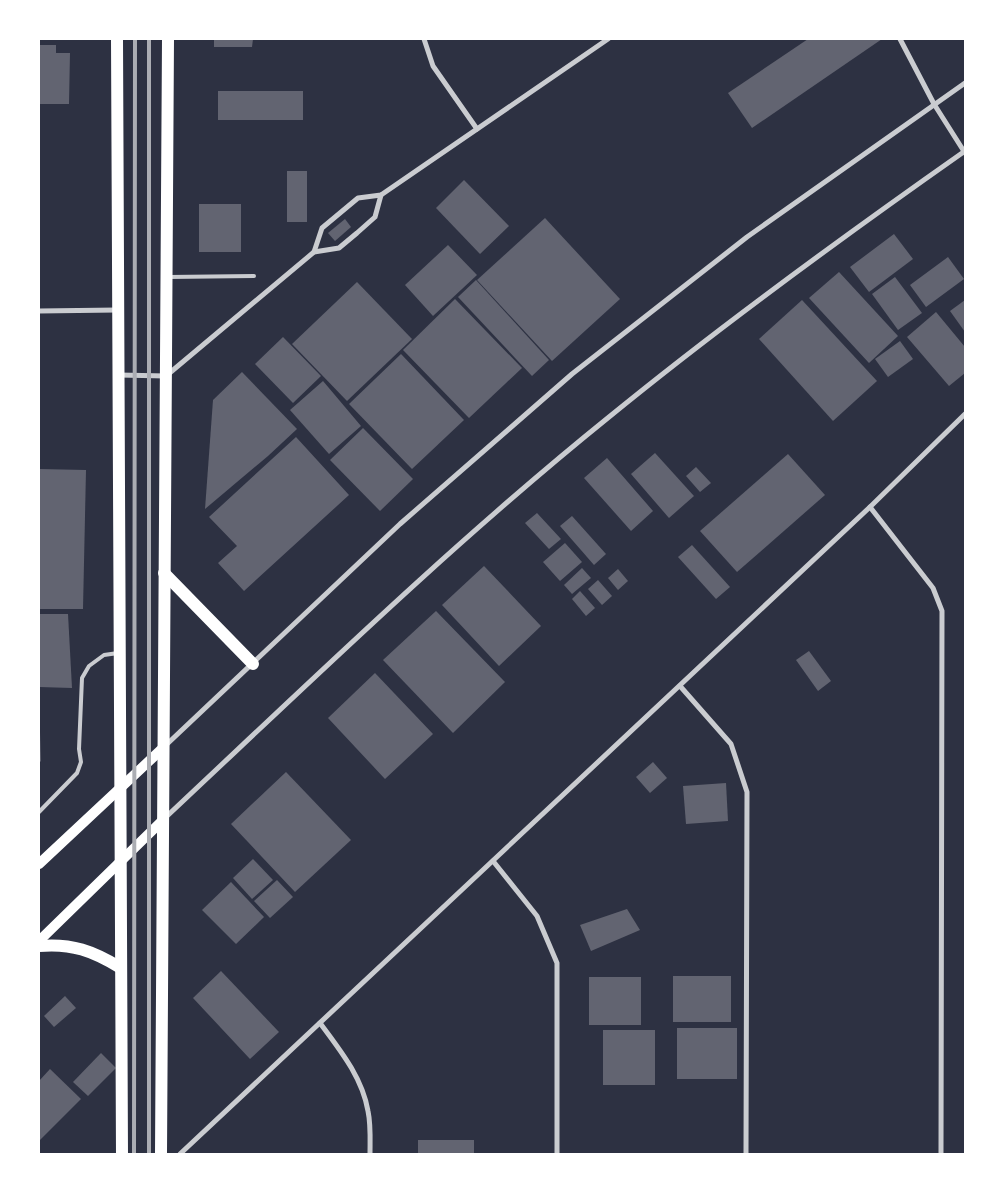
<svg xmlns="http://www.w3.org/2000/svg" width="1004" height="1193" viewBox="0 0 1004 1193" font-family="'DM Sans',sans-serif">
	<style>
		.building { fill: #626471 }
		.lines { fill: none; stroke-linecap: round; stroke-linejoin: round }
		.service { stroke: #caccd0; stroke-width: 4 }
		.minor { stroke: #caccd0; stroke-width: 5 }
		.secondary { stroke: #fff; stroke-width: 10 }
		.primary { stroke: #fff; stroke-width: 12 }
		.rail { stroke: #abadb3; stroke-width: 4 }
	</style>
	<rect width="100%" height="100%" fill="#2d3142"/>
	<g class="building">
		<path d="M 214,39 L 253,39 L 252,47 L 214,47 Z"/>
		<path d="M 808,39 L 882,39 L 752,128 L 728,93 Z"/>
		<path d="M 39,45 L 56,45 L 56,53 L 70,53 L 69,104 L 39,104 Z"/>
		<rect x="218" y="91" width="85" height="29"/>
		<rect x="287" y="171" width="20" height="51"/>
		<path d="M 464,180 L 509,226 L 480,254 L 436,208 Z"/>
		<rect x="199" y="204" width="42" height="48"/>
		<path d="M 545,218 L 620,299 L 552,361 L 477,280 Z"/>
		<path d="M 345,219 L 351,227 L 335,241 L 328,233 Z"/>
		<path d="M 894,234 L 913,259 L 869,292 L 850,267 Z"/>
		<path d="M 448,245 L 477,275 L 433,316 L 405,285 Z"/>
		<path d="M 948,257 L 964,279 L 926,307 L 910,285 Z"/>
		<path d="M 839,272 L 898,336 L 869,363 L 809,298 Z"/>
		<path d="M 895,277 L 922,313 L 898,330 L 872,294 Z"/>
		<path d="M 476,280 L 549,360 L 532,376 L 458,297 Z"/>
		<path d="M 357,282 L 412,339 L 347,401 L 292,344 Z"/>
		<path d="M 455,299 L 522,368 L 469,418 L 403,350 Z"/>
		<path d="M 802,300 L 877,381 L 833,421 L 759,339 Z"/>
		<path d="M 965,300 L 965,332 L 950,311 Z"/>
		<path d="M 936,312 L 965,347 L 965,373 L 949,386 L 907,337 Z"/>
		<path d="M 283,337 L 321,376 L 293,403 L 255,364 Z"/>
		<path d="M 900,341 L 913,359 L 888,377 L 875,359 Z"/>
		<path d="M 401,354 L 464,420 L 412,469 L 349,404 Z"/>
		<path d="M 242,372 L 297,429 L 268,456 L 205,509 L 213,400 Z"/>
		<path d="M 323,381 L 361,426 L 329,454 L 290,410 Z"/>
		<path d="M 363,428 L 413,479 L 380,511 L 330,460 Z"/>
		<path d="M 296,437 L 349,495 L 244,591 L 218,563 L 237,546 L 209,517 Z"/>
		<path d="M 655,453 L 694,496 L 669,518 L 631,474 Z"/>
		<path d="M 788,454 L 825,495 L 737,572 L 700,531 Z"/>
		<path d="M 607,458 L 653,511 L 631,531 L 584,478 Z"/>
		<path d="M 696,467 L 711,483 L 700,492 L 686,476 Z"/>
		<path d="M 39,469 L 86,470 L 83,609 L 39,609 Z"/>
		<path d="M 537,513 L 561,539 L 549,549 L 525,523 Z"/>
		<path d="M 572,516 L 606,554 L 594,565 L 560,526 Z"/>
		<path d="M 565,543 L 582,562 L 560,581 L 543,562 Z"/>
		<path d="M 692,545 L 730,587 L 716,599 L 678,557 Z"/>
		<path d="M 484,566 L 541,626 L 499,666 L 442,605 Z"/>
		<path d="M 582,568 L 591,578 L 572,594 L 564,585 Z"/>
		<path d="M 618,569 L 628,581 L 618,590 L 608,578 Z"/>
		<path d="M 598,580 L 612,596 L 602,605 L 588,589 Z"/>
		<path d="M 580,591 L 595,608 L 586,616 L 572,599 Z"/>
		<path d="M 436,611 L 505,682 L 453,733 L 383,660 Z"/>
		<path d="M 39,614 L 68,614 L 72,688 L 39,687 Z"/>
		<path d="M 809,651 L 831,681 L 818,691 L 796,660 Z"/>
		<path d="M 375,673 L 433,734 L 385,779 L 328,718 Z"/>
		<path d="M 39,732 L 40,732 L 41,761 L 39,763 Z"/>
		<path d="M 653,762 L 667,778 L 650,793 L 636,777 Z"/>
		<path d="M 286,772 L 351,840 L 295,892 L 231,824 Z"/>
		<path d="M 726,783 L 728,821 L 686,824 L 683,786 Z"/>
		<path d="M 253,859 L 273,880 L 252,899 L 233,878 Z"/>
		<path d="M 277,880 L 293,897 L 270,918 L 254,901 Z"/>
		<path d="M 231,882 L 264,917 L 236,944 L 202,910 Z"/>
		<path d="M 627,909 L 640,930 L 591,951 L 580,925 Z"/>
		<path d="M 221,971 L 279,1032 L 250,1059 L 193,998 Z"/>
		<rect x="673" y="976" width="58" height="46"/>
		<rect x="589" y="977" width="52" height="48"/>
		<path d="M 65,996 L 76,1008 L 54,1027 L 44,1016 Z"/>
		<rect x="677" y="1028" width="60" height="51"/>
		<rect x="603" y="1030" width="52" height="55"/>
		<path d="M 101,1053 L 116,1068 L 88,1096 L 73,1082 Z"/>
		<path d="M 50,1069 L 81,1099 L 39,1141 L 39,1081 Z"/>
		<rect x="418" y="1140" width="56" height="14"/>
	</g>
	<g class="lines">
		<g class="service">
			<path d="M 168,277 L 254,276"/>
			<path d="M 39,812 L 77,773 L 81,762 L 79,749 L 82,678 L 89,666 L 104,655 L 118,653"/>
		</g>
		<g class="minor">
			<path d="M 424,39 L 433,66 L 477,129"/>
			<path d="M 900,39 L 934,104 L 965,153"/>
			<path d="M 314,252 L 322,228 L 358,198 L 381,195 L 608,39"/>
			<path d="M 39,311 L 117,310"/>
			<path d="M 119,375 L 166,376 L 314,252 L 339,248 L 357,233 L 375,217 L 381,195"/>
			<path d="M 870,507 L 933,588 L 942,611 L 941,1154"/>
			<path d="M 680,686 L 731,744 L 747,792 L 746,1154"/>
			<path d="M 165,746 L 400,524 L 572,374 L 747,237 L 965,83"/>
			<path d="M 166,817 C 311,681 454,542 609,417 C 724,323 844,236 965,151"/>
			<path d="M 493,861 L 537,916 L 557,963 L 557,1154"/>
			<path d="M 320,1023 C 340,1050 362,1077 368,1111 C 371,1125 370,1140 370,1154"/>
			<path d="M 180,1154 L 870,507 L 965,414"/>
		</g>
		<g class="secondary">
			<path d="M 39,864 L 163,748"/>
			<path d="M 39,941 L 163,820"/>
		</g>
		<g class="primary">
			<path d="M 117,39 L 122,1154"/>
			<path d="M 164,573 L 253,664"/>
			<path d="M 39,946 C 72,943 93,951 121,968"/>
			<path d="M 161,1154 L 168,39"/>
		</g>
		<g class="rail">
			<path d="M 134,1154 L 135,39"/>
			<path d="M 149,1154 L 149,39"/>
		</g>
	</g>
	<rect width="1004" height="1193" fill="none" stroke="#ffffff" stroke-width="80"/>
</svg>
